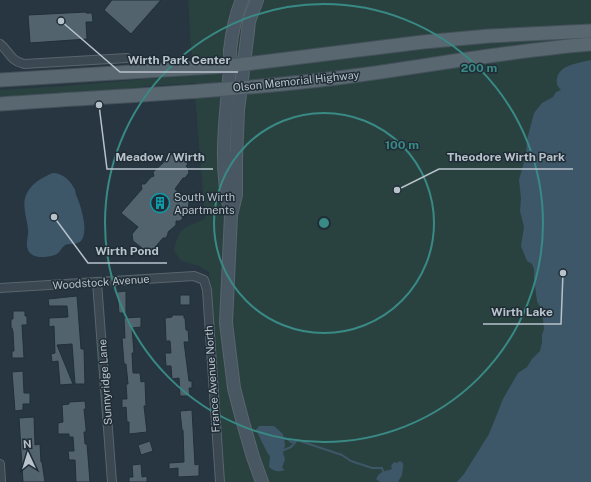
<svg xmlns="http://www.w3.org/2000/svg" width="591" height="482" viewBox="0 0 591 482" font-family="'Public Sans',sans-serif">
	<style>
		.green { fill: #294240 }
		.water { fill: #3d5769 }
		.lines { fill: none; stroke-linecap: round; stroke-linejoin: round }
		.stream { stroke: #3d5769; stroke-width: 2 }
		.building { fill: #52636e; stroke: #222f38 }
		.street-casing { stroke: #59656e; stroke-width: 10 }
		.secondary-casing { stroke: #59656e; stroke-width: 14 }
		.primary-casing { stroke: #45515a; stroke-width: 15 }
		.street { stroke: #3b4851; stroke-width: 8 }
		.secondary { stroke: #495763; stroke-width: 12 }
		.primary { stroke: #596770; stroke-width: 13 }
		.ring { fill: none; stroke: #398985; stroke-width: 2 }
		.labels { text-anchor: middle; stroke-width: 3; stroke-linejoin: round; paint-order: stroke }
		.street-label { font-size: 11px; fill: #b8c2cb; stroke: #202d36 }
		.poi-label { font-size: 11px; fill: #b8c2cb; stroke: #202d36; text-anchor: start }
		.centre { fill: #398985; stroke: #202d36; stroke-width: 2 }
		.ring-label { font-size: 12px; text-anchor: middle; font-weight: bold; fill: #398985; stroke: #202d36; stroke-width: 3; stroke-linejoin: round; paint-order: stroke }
		.leader { fill: none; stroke: #b8c2cb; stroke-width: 1.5 }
		.callout-dot { fill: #b8c2cb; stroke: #202d36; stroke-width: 1.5 }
		.callout-label { font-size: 12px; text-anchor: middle; font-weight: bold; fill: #b8c2cb; stroke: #202d36; stroke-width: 3; stroke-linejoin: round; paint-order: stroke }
	</style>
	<rect width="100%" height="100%" fill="#273641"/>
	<path class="green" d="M 188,0 L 591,0 L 591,482 L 223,482 L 209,272 L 199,266 L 181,261 L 174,251 C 178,227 184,228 205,219 L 194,83 L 148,86 L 103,92 L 0,98 L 0,90 L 64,86 L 193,75 Z"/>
	<g class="water">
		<path d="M 591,60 L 591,482 L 457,482 L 464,474 L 489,434 L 503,399 L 518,373 L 527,367 L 532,359 L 540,351 L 542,342 L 542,335 L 544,329 L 542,311 L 537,301 L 534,278 L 534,269 L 532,264 L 527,261 L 521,246 L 524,227 L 520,211 L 521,198 L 519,180 L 526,155 L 527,140 L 534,113 L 542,103 L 553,97 L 556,92 L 561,90 C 558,87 556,84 557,79 C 559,64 580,63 591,60 Z"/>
		<path d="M 53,173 C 62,173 70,180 74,188 C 76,190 75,194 77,197 C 81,207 89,231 81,241 C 76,246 68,242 64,246 C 61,248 61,251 58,253 C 54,257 40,258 35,256 C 32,255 29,253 28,250 C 25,243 29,236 28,229 C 27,218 21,204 27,193 C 32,183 43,177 53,173 Z"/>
		<path d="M 259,426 L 274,426 L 283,434 L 285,445 L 283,453 L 285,459 L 282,468 L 285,470 C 278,472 275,472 269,467 L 270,456 L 268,454 L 256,430 Z"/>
		<path d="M 400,461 L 403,463 C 404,467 402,471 402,475 L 398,482 L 380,482 L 376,479 C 381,470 384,472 392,469 L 391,466 L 394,462 L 397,463 Z"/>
	</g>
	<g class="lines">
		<g class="stream">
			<path d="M 283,439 L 288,439 L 291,442 L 297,441"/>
			<path d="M 284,450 L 291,447 L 297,440 L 342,455 L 351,461 L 372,468 L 382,468 L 383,471"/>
		</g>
	</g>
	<g class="building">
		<path d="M 112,0 L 161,0 L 131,34 L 104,10 Z"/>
		<path d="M 86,12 L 86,13 L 92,13 L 93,22 L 86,22 L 87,39 L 30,43 L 28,15 Z"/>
		<path d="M 173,154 L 174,156 L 178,155 L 188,164 L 186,166 L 188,168 L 189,173 L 185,178 L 183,178 L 175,189 L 183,198 L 189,201 L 188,213 L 182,213 L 183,218 L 180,221 L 176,221 L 176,225 L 168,232 L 168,234 L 166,238 L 163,238 L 157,245 L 157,247 L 153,252 L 150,253 L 146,249 L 142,255 L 142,248 L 133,241 L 132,234 L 138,227 L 121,213 L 142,189 L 141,184 L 145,184 L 151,177 L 154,176 L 153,172 L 163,163 L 166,159 L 166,157 L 169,155 Z"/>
		<path d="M 126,291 L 126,313 L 119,313 L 117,292 Z"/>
		<rect x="180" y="295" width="10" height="10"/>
		<path d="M 77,296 L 81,349 L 84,349 L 85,384 L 75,384 L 72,344 L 57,345 L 73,384 L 60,385 L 58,361 L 52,362 L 51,354 L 55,353 L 54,326 L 49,327 L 49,318 L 68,317 L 67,306 L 49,306 L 48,299 Z"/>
		<path d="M 13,311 L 25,311 L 25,316 L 27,316 L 27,325 L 22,325 L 24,358 L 12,358 L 12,351 L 14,351 L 13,332 L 12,328 L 11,328 L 11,319 L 13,319 Z"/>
		<path d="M 172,315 L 184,315 L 184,318 L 185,318 L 186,330 L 188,330 L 189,342 L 184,342 L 189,381 L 192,381 L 192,388 L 189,388 L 190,396 L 180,396 L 179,378 L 172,379 L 171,366 L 166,366 L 165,353 L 171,353 L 170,341 L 166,341 L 165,318 L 172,317 Z"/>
		<path d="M 141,317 L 141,327 L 132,328 L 134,353 L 132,353 L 133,373 L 140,373 L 141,382 L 145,381 L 146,406 L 144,406 L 147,432 L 129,434 L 129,422 L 127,422 L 126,407 L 122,408 L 122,399 L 127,399 L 126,384 L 128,384 L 126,364 L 124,364 L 122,338 L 125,338 L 124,318 Z"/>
		<path d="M 23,371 L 24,393 L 30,393 L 30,404 L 23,404 L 23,410 L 15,411 L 12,372 Z"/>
		<path d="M 85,401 L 86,409 L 84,409 L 86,428 L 86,432 L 84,432 L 85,444 L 87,444 L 90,482 L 76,482 L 75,460 L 69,460 L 68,451 L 74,451 L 73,437 L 69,437 L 69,434 L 58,434 L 58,423 L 63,422 L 62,405 L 69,404 L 69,402 Z"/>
		<path d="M 192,410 L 195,465 L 199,464 L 199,476 L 178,477 L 178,468 L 169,469 L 169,463 L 184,462 L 183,430 L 182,430 L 180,411 Z"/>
		<path d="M 34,417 L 35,445 L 40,444 L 41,462 L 42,462 L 45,482 L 23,482 L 19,418 Z"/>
		<path d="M 150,441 L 153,451 L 141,455 L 138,445 Z"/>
		<path d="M 141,464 L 142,477 L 147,476 L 147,482 L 129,482 L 129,477 L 133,477 L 132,465 Z"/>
	</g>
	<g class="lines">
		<g class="street-casing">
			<g id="street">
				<path d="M 0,44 C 10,52 9,60 24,64 L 127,58"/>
				<path d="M 97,282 L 112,482"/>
				<path d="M 0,288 L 194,276 L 204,280 L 207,290 L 220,482"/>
				<path d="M 0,464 L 1,482"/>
			</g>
		</g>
		<g class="secondary-casing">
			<g id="secondary">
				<path d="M 257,0 L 249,21 L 248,31 L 238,110 L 236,159 L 236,195 L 231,215 L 226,323 L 234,388 L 242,419 L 253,457 L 262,482"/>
				<path d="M 231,214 C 218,164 226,118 230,68 C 231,62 230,56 230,50 C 232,33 235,16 242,0"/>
			</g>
		</g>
		<g class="primary-casing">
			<g id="primary">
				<path d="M 0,80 L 230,66 L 423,42 L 489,36 L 591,31"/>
				<path d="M 0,104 C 112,96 225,92 337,78 C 422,67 506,51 591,44"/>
			</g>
		</g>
		<use href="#street" class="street"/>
		<use href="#secondary" class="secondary"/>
		<use href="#primary" class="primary"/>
	</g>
	<g class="ring">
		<circle cx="324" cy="223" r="110"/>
		<circle cx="324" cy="223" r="219"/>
	</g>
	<defs>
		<g id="building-ring" transform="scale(1)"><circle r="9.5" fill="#202d36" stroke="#0f9aa8" stroke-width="1.5"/><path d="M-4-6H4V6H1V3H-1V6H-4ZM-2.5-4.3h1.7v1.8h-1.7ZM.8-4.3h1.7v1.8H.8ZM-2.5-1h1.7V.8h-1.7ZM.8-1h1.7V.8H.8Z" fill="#0f9aa8"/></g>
	</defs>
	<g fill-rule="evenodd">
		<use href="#building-ring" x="160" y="203"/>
	</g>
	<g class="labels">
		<g class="street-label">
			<text transform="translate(296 81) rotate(-6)" y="4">Olson Memorial Highway</text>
			<text transform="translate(101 282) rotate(-4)" y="4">Woodstock Avenue</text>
			<text transform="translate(212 379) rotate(-94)" y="4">France Avenue North</text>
			<text transform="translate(105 382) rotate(-94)" y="4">Sunnyridge Lane</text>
		</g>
		<g class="poi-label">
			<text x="174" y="201">South Wirth<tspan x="174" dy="13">Apartments</tspan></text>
		</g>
	</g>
	<circle cx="324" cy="223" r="6" class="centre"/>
	<g class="ring-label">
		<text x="479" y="72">200 m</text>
		<text x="402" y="149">100 m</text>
	</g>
	<path class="leader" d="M61 21L120 72H238M397 190L439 169H573M99 105L107 169H213M54 217L88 263H167M563 273L561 324H483"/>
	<g class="callout-dot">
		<circle cx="61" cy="21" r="4"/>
		<circle cx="397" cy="190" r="4"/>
		<circle cx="99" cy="105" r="4"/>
		<circle cx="54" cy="217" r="4"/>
		<circle cx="563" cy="273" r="4"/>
	</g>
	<g class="callout-label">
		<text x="179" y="64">Wirth Park Center</text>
		<text x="506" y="161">Theodore Wirth Park</text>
		<text x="160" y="161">Meadow / Wirth</text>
		<text x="127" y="255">Wirth Pond</text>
		<text x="522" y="316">Wirth Lake</text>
	</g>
	<g transform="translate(28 454) rotate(356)" stroke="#202d36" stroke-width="3" paint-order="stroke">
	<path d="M0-3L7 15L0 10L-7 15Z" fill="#b8c2cb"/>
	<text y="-6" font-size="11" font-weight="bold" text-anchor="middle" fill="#b8c2cb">N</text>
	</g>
</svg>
